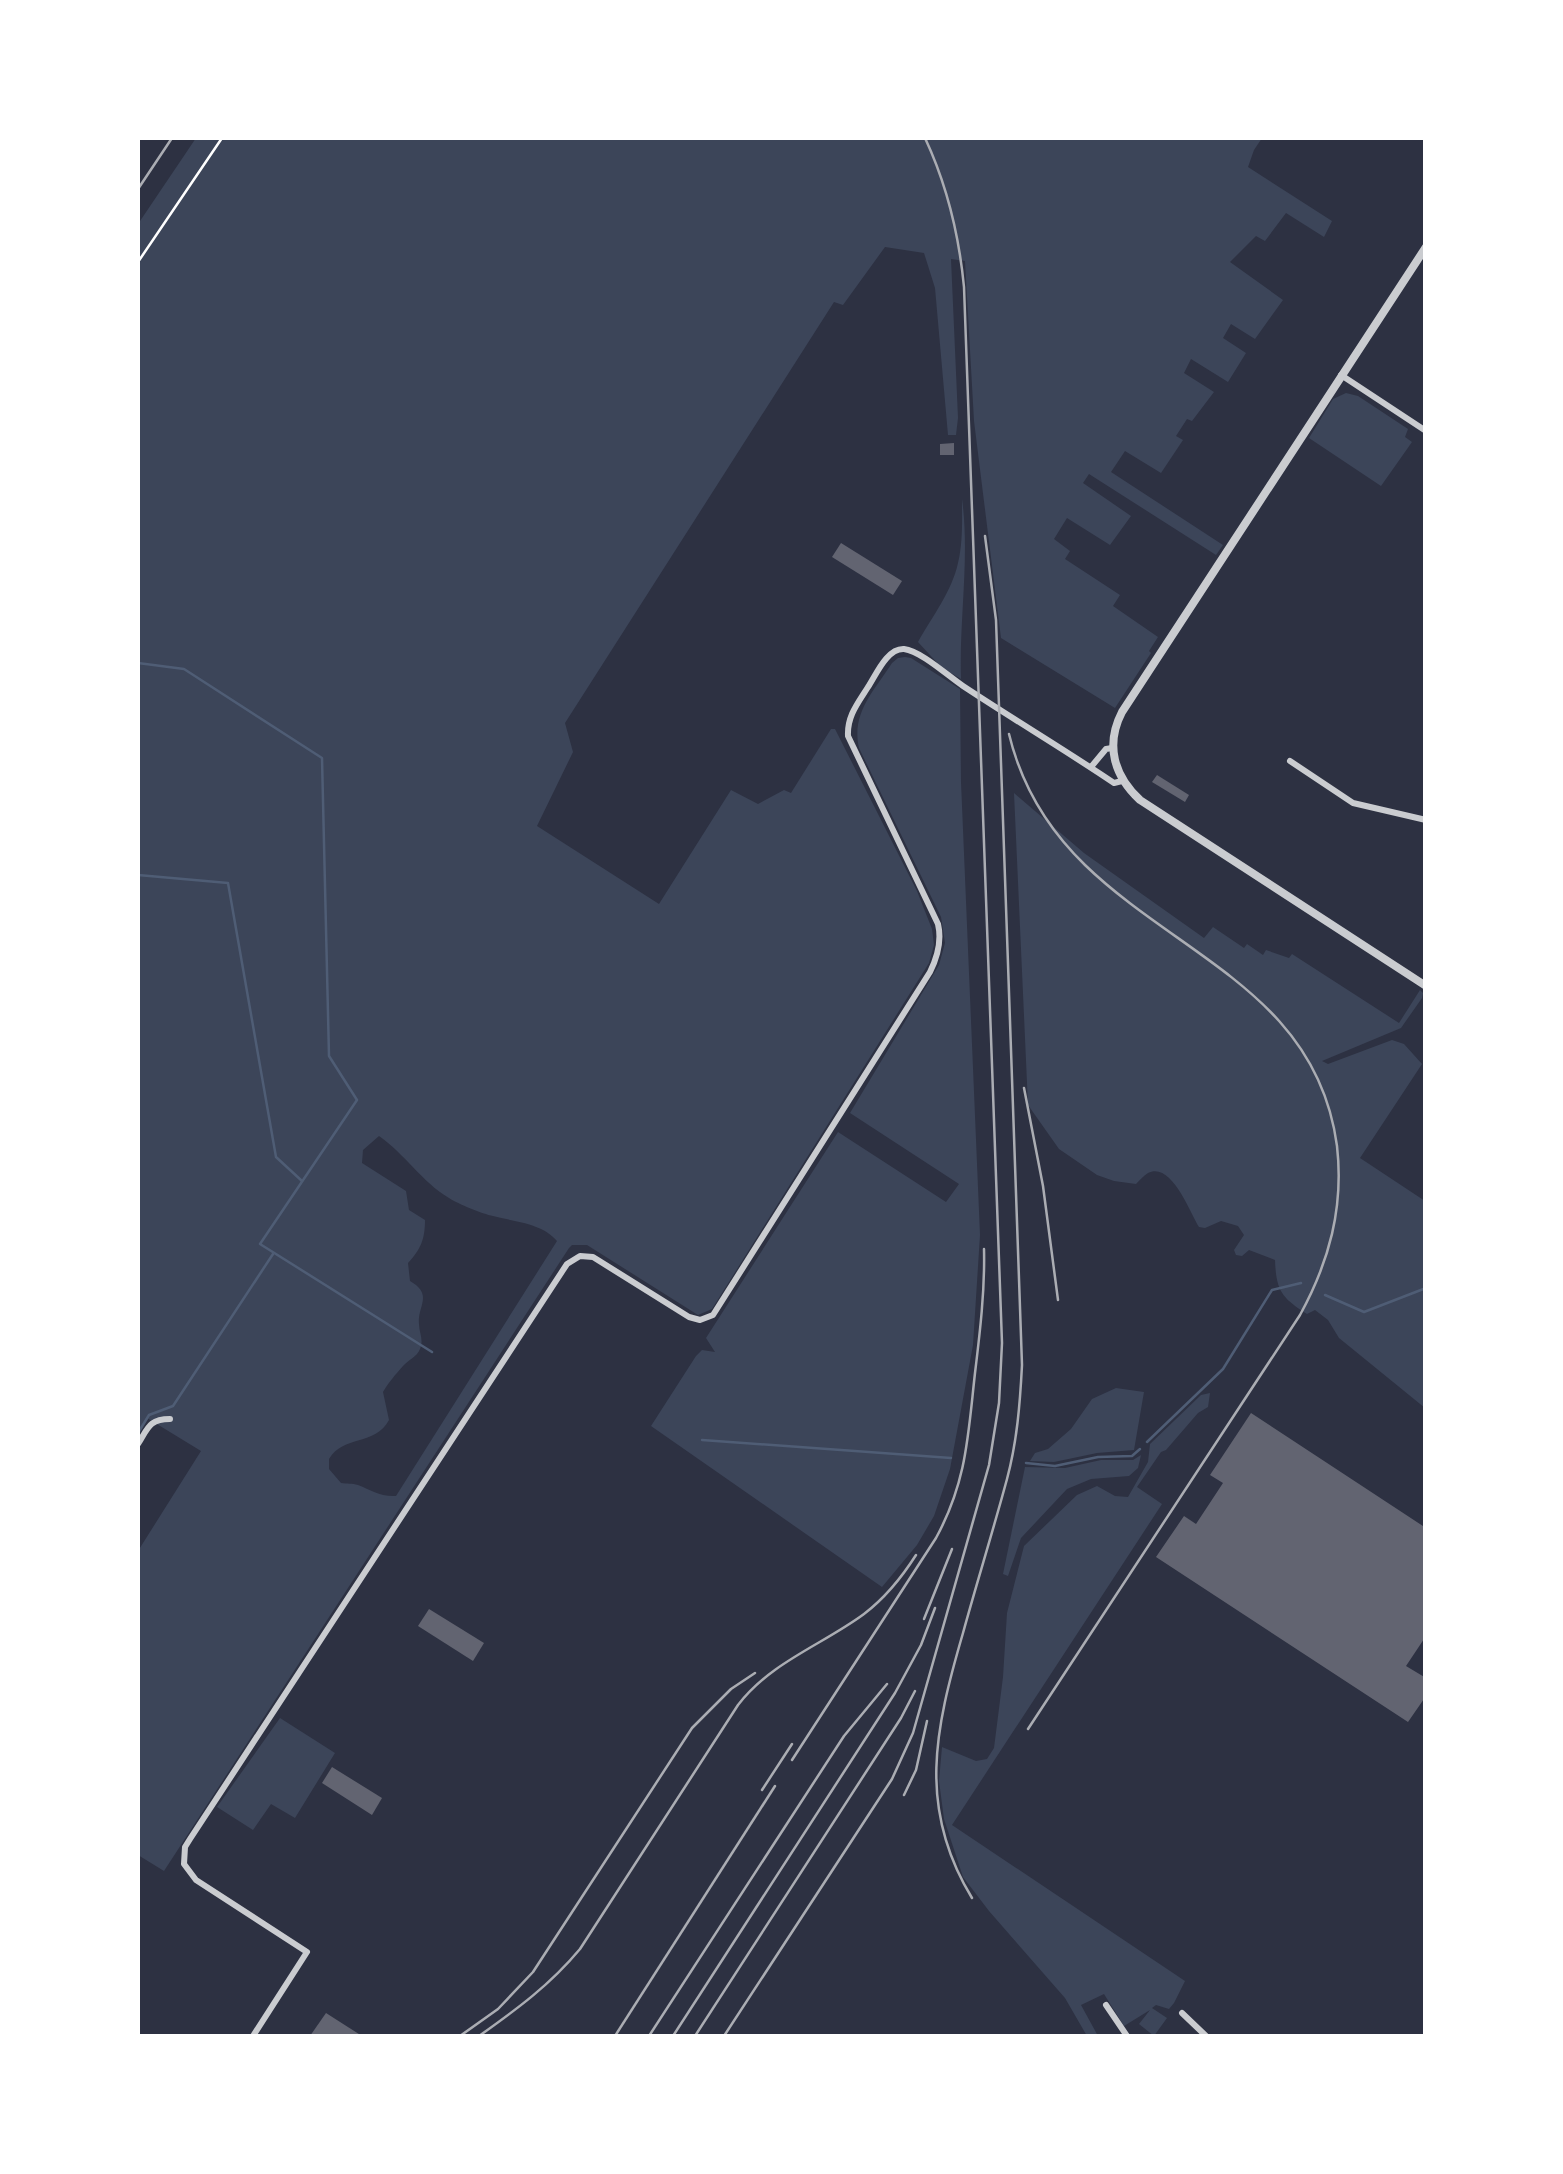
<svg xmlns="http://www.w3.org/2000/svg" width="1563" height="2174" viewBox="0 0 1563 2174" font-family="Poppins,sans-serif">
	<style>
		.green { fill: #3c4559; fill-rule: evenodd }
		.lines { fill: none; stroke-linecap: round; stroke-linejoin: round }
		.stream { stroke: #4f5d75; stroke-width: 2.5 }
		.building { fill: #626471 }
		.path { stroke: #fff; stroke-width: 2.5 }
		.minor { stroke: #caccd0; stroke-width: 6 }
		.tertiary { stroke: #caccd0; stroke-width: 8 }
		.rail { stroke: #abadb3; stroke-width: 2.5 }
	</style>
	<rect width="100%" height="100%" fill="#2d3142"/>
	<g class="green">
		<path d="M 196,138 L 1262,138 L 1254,150 L 1248,167 L 1332,221 L 1324,237 L 1286,213 L 1265,241 L 1256,236 L 1230,262 L 1283,300 L 1255,339 L 1231,324 L 1223,338 L 1246,353 L 1228,382 L 1191,359 L 1184,373 L 1214,392 L 1192,421 L 1187,419 L 1176,436 L 1183,440 L 1161,473 L 1125,451 L 1111,472 L 1223,545 L 1216,555 L 1089,474 L 1083,483 L 1131,516 L 1110,545 L 1067,518 L 1054,539 L 1070,551 L 1065,559 L 1120,595 L 1113,606 L 1158,637 L 1149,651 L 1151,653 L 1115,708 L 1001,638 L 974,421 L 965,261 L 951,259 L 958,418 L 956,435 L 948,435 L 935,288 L 924,253 L 885,247 L 843,305 L 834,302 L 565,723 L 573,752 L 537,826 L 659,904 L 731,790 L 758,804 L 784,790 L 791,793 L 831,729 L 835,729 L 917,891 L 932,929 L 934,945 L 929,963 L 712,1309 L 698,1315 L 587,1245 L 572,1245 L 569,1248 L 164,1871 L 138,1855 L 138,1551 L 201,1451 L 147,1418 L 138,1432 L 138,224 ZM 379,1136 C 405,1154 422,1182 449,1198 C 458,1204 483,1214 493,1216 C 515,1222 542,1223 557,1241 L 396,1496 C 380,1497 371,1490 358,1485 C 352,1483 347,1484 341,1483 L 329,1469 L 329,1459 C 343,1435 375,1446 389,1420 L 383,1392 C 388,1383 396,1374 403,1366 C 408,1360 417,1357 420,1349 C 424,1339 419,1333 419,1324 C 417,1306 434,1295 410,1281 L 408,1263 C 421,1249 425,1239 425,1220 L 409,1210 L 406,1191 L 362,1163 L 363,1150 Z"/>
		<path d="M 1346,393 L 1358,396 L 1408,429 L 1405,437 L 1412,442 L 1381,486 L 1309,438 L 1333,399 Z"/>
		<path d="M 962,499 C 970,557 959,620 961,679 L 941,667 L 918,642 C 932,617 952,591 958,563 C 963,542 962,520 962,499 Z"/>
		<path d="M 905,657 L 911,658 L 960,689 L 961,782 L 980,1235 L 973,1345 L 950,1469 L 934,1516 L 917,1545 L 882,1587 L 651,1426 L 696,1356 L 702,1350 L 715,1352 L 706,1338 L 838,1132 L 946,1202 L 959,1184 L 850,1113 L 939,965 L 945,943 L 941,917 L 859,748 C 851,713 874,691 892,663 L 898,658 Z"/>
		<path d="M 1014,793 L 1084,853 L 1204,938 L 1213,927 L 1244,948 L 1247,944 L 1263,955 L 1266,950 L 1289,958 L 1292,954 L 1399,1023 L 1420,990 L 1423,993 L 1422,998 L 1401,1028 L 1322,1061 L 1328,1064 L 1392,1040 L 1404,1044 L 1422,1064 L 1360,1158 L 1425,1201 L 1425,1408 L 1339,1338 L 1328,1320 L 1315,1310 L 1307,1314 C 1282,1298 1276,1291 1275,1260 L 1249,1250 L 1242,1256 L 1236,1255 L 1234,1250 L 1244,1235 L 1238,1226 L 1221,1221 L 1205,1228 L 1199,1227 C 1190,1212 1171,1161 1148,1173 C 1143,1176 1140,1180 1136,1184 L 1114,1181 L 1097,1175 L 1059,1149 L 1028,1105 Z"/>
		<path d="M 1116,1388 L 1144,1392 L 1134,1450 L 1097,1453 L 1054,1462 L 1030,1461 L 1035,1453 L 1048,1449 L 1071,1429 L 1092,1399 Z"/>
		<path d="M 1210,1393 L 1208,1407 L 1198,1413 L 1166,1450 L 1161,1452 L 1137,1487 L 1162,1504 L 952,1825 L 1185,1981 L 1174,2003 L 1169,2009 L 1156,2005 L 1152,2008 L 1167,2018 L 1154,2036 L 1139,2024 L 1150,2010 L 1124,2026 L 1104,1994 L 1081,2005 L 1098,2036 L 1087,2036 L 1065,1998 L 989,1911 L 963,1877 L 944,1819 L 939,1781 L 942,1747 L 976,1761 L 987,1759 L 994,1748 L 1003,1677 L 1007,1613 L 1024,1546 L 1077,1495 L 1097,1486 L 1115,1496 L 1128,1497 L 1148,1462 L 1150,1444 L 1201,1395 Z"/>
		<path d="M 1141,1455 L 1138,1468 L 1129,1476 L 1091,1479 L 1067,1489 L 1021,1538 L 1008,1576 L 1003,1574 L 1025,1467 L 1065,1468 L 1101,1460 L 1133,1460 Z"/>
		<path d="M 280,1718 L 335,1753 L 295,1818 L 271,1804 L 253,1830 L 217,1807 Z"/>
	</g>
	<g class="lines">
		<g class="stream">
			<path d="M 138,663 L 184,669 L 322,758 L 329,1056 L 357,1100 L 260,1244 L 432,1352"/>
			<path d="M 138,875 L 228,883 L 276,1157 L 302,1181"/>
			<path d="M 1325,1295 L 1364,1312 L 1426,1288"/>
			<path d="M 138,1433 L 149,1415 L 173,1406 L 273,1254"/>
			<path d="M 702,1440 L 951,1458"/>
			<path d="M 1147,1442 L 1223,1369 L 1272,1290 L 1301,1283"/>
			<path d="M 1026,1463 L 1055,1466 L 1098,1457 L 1132,1456 L 1140,1449"/>
		</g>
	</g>
	<g class="building">
		<path d="M 954,443 L 954,455 L 940,455 L 940,444 Z"/>
		<path d="M 841,543 L 902,581 L 893,595 L 832,557 Z"/>
		<path d="M 1157,775 L 1189,795 L 1185,802 L 1152,782 Z"/>
		<path d="M 1251,1413 L 1426,1528 L 1426,1636 L 1406,1666 L 1426,1678 L 1426,1696 L 1408,1722 L 1156,1557 L 1184,1516 L 1196,1524 L 1223,1483 L 1210,1475 Z"/>
		<path d="M 429,1609 L 484,1643 L 473,1661 L 418,1626 Z"/>
		<path d="M 332,1767 L 382,1798 L 372,1815 L 322,1783 Z"/>
		<path d="M 326,2013 L 362,2036 L 310,2036 Z"/>
	</g>
	<g class="lines">
		<path class="path" d="M 138,262 L 222,138"/>
		<g class="minor">
			<path d="M 1341,375 L 1426,431"/>
			<path d="M 1290,761 L 1353,803 L 1426,820"/>
			<path d="M 1091,767 L 1106,749 L 1112,748"/>
			<path d="M 138,1444 C 148,1428 149,1419 170,1419"/>
			<path d="M 1106,2005 L 1127,2036"/>
			<path d="M 1182,2013 L 1206,2036"/>
			<path d="M 253,2036 L 307,1952 L 196,1880 L 184,1864 L 185,1847 L 190,1839 L 567,1264 L 580,1256 L 593,1257 L 689,1317 L 700,1320 L 713,1315 L 930,972 C 938,956 942,941 938,924 L 848,736 C 847,716 858,703 868,687 C 876,675 887,648 904,649 C 921,651 948,676 963,686 C 1013,719 1065,750 1114,783 L 1122,781"/>
		</g>
		<path class="tertiary" d="M 1426,247 L 1122,712 C 1105,745 1114,776 1140,800 L 1426,986"/>
		<g class="rail">
			<path d="M 138,189 L 172,138"/>
			<path d="M 1009,734 C 1021,784 1048,829 1085,865 C 1180,957 1317,995 1337,1146 C 1344,1208 1329,1262 1300,1315 L 1028,1729"/>
			<path d="M 1024,1088 L 1043,1186 L 1058,1300"/>
			<path d="M 924,1619 L 952,1549"/>
			<path d="M 792,1760 L 936,1538 C 967,1481 968,1435 975,1373 C 980,1332 985,1290 984,1249"/>
			<path d="M 762,1790 L 792,1744"/>
			<path d="M 904,1795 L 916,1770 L 927,1721"/>
			<path d="M 972,1898 C 917,1808 935,1729 963,1633 C 977,1582 993,1531 1007,1479 C 1017,1442 1020,1404 1022,1365 L 996,620 L 985,536"/>
			<path d="M 460,2036 L 498,2009 L 533,1972 L 692,1728 L 731,1689 L 755,1673"/>
			<path d="M 479,2036 C 517,2009 550,1985 580,1949 L 738,1705 C 771,1662 822,1645 864,1614 C 885,1598 902,1577 916,1555"/>
			<path d="M 615,2036 L 775,1786"/>
			<path d="M 649,2036 L 844,1736 L 887,1684"/>
			<path d="M 673,2036 L 895,1693 L 921,1645 L 935,1608"/>
			<path d="M 695,2036 L 901,1718 L 915,1691"/>
			<path d="M 724,2036 L 892,1779 L 913,1733 L 989,1465 L 999,1403 L 1002,1343 L 964,287 C 959,235 947,185 925,138"/>
		</g>
	</g>
	<rect width="1563" height="2174" fill="none" stroke="#ffffff" stroke-width="280"/>
</svg>
